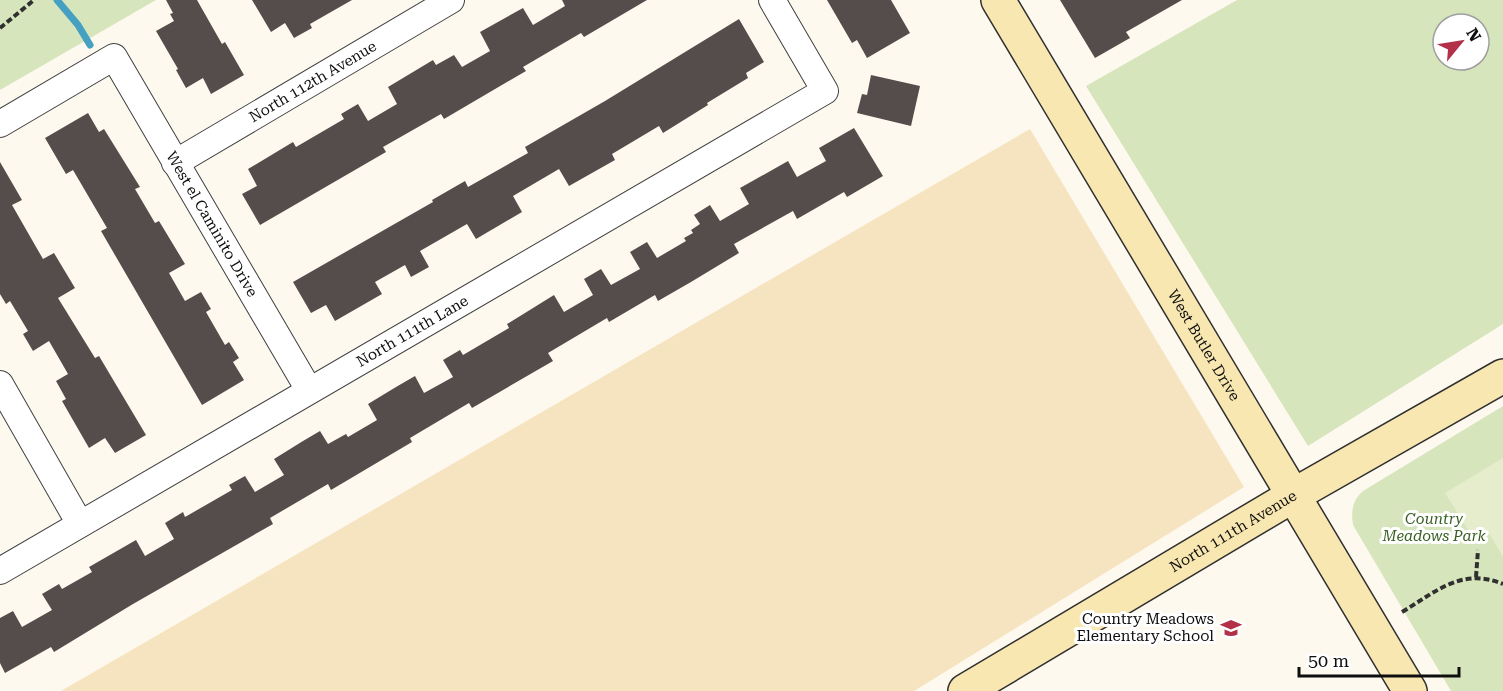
<svg xmlns="http://www.w3.org/2000/svg" width="1503" height="691" viewBox="0 0 1503 691" font-family="'Roboto Serif',serif">
	<style>
		.green { fill: #d7e5bc; fill-rule: evenodd }
		.sand { fill: #f6e3c0 }
		.pitch { fill: #e6edcd }
		.lines { fill: none; stroke-linecap: round; stroke-linejoin: round }
		.stream { stroke: #45a0c2; stroke-width: 7 }
		.building { fill: #554d4b }
		.street-casing { stroke: #414141; stroke-width: 28 }
		.secondary-casing { stroke: #303030; stroke-width: 36 }
		.path { stroke: #303030; stroke-width: 4; stroke-dasharray: 6 3; stroke-linecap: butt }
		.street { stroke: #fff; stroke-width: 26 }
		.secondary { stroke: #f8e7b0; stroke-width: 33 }
		.labels { text-anchor: middle; stroke-width: 6; stroke-linejoin: round; paint-order: stroke }
		.street-label { font-size: 15px; fill: #0e0e0e; stroke: #fff }
		.park-label { font-size: 15px; font-style: italic; fill: #386023; stroke: #fff }
		.poi-label { font-size: 15px; fill: #0e0e0e; stroke: #fff; text-anchor: end }
	</style>
	<rect width="100%" height="100%" fill="#fef9ef"/>
	<g class="green">
		<path d="M 0,0 L 156,0 L 0,90 Z"/>
		<path d="M 1237,0 L 1503,0 L 1503,324 L 1308,446 L 1086,86 ZM 1443,24 L 1479,24 L 1479,60 L 1443,60 Z"/>
		<path d="M 1503,406 L 1503,691 L 1451,691 L 1353,525 C 1351,511 1352,501 1363,491 Z"/>
	</g>
	<path class="sand" d="M 1030,129 L 1244,487 L 914,691 L 61,691 Z"/>
	<path class="pitch" d="M 1503,458 L 1503,557 L 1489,533 L 1475,541 L 1445,493 Z"/>
	<g class="lines">
		<path class="stream" d="M 57,0 L 78,25 L 90,45"/>
	</g>
	<g class="building">
		<path d="M 166,0 L 197,0 L 222,44 L 225,42 L 244,75 L 211,94 L 203,78 L 186,88 L 176,70 L 178,69 L 156,31 L 174,21 L 170,14 L 173,13 Z"/>
		<path d="M 252,0 L 352,0 L 310,24 L 312,28 L 294,38 L 285,23 L 271,32 Z"/>
		<path d="M 562,0 L 647,0 L 584,37 L 581,33 L 523,67 L 526,71 L 444,119 L 441,114 L 383,147 L 386,152 L 260,225 L 242,194 L 257,186 L 248,169 L 293,142 L 296,147 L 344,119 L 341,114 L 358,104 L 368,121 L 397,104 L 388,87 L 433,60 L 436,65 L 454,55 L 462,67 L 490,51 L 480,32 L 523,8 L 533,25 L 565,6 Z"/>
		<path d="M 827,0 L 891,0 L 910,33 L 867,58 L 857,40 L 852,43 Z"/>
		<path d="M 1060,0 L 1182,0 L 1126,32 L 1130,38 L 1095,58 Z"/>
		<path d="M 739,19 L 764,62 L 746,73 L 748,78 L 707,103 L 708,105 L 663,133 L 659,126 L 612,154 L 615,160 L 569,186 L 559,169 L 513,196 L 522,212 L 476,239 L 467,224 L 420,251 L 429,267 L 411,277 L 405,265 L 375,282 L 382,294 L 335,321 L 326,305 L 311,313 L 293,282 L 433,202 L 432,200 L 465,181 L 468,187 L 528,153 L 525,147 L 605,101 Z"/>
		<path d="M 871,75 L 920,86 L 911,126 L 857,113 L 862,94 L 867,95 Z"/>
		<path d="M 88,113 L 99,132 L 104,129 L 140,187 L 135,189 L 155,223 L 159,221 L 185,264 L 169,273 L 185,301 L 201,292 L 211,309 L 206,312 L 225,345 L 229,342 L 239,358 L 233,362 L 244,380 L 202,405 L 101,231 L 107,228 L 73,170 L 66,174 L 45,138 Z"/>
		<path d="M 854,128 L 883,176 L 847,197 L 844,192 L 797,219 L 793,211 L 734,244 L 739,253 L 691,282 L 658,301 L 655,295 L 609,322 L 607,318 L 548,353 L 553,361 L 472,408 L 469,403 L 410,438 L 412,442 L 331,490 L 328,484 L 270,518 L 273,524 L 133,604 L 54,652 L 51,647 L 5,673 L 0,663 L 0,618 L 13,611 L 22,627 L 52,610 L 42,594 L 59,584 L 62,589 L 92,572 L 89,567 L 136,540 L 145,556 L 174,539 L 165,523 L 183,512 L 185,517 L 232,490 L 229,485 L 245,476 L 255,492 L 284,475 L 274,459 L 303,441 L 320,431 L 328,444 L 346,434 L 348,437 L 377,420 L 368,404 L 396,387 L 415,376 L 424,393 L 453,377 L 443,360 L 460,350 L 463,355 L 509,328 L 507,324 L 554,295 L 564,312 L 593,295 L 584,279 L 601,269 L 611,285 L 640,269 L 630,252 L 647,242 L 657,258 L 686,241 L 684,238 L 693,233 L 691,230 L 700,224 L 694,215 L 710,205 L 720,221 L 749,204 L 740,188 L 788,161 L 797,177 L 826,161 L 819,148 Z"/>
		<path d="M 0,162 L 22,200 L 12,205 L 43,259 L 54,253 L 75,288 L 58,298 L 95,358 L 99,356 L 146,435 L 115,453 L 105,438 L 89,448 L 62,401 L 66,399 L 56,381 L 68,374 L 49,341 L 33,351 L 23,334 L 28,331 L 10,301 L 6,304 L 0,294 Z"/>
	</g>
	<g class="lines">
		<g class="street-casing">
			<g id="street">
				<path id="s1" d="M 0,124 L 114,57 L 309,390"/>
				<path id="s2" d="M 175,163 L 451,0"/>
				<path d="M 0,384 L 80,524"/>
				<path id="s3" d="M 0,571 L 825,91 L 772,0"/>
			</g>
		</g>
		<g class="secondary-casing">
			<g id="secondary">
				<path id="s4" d="M 998,0 L 1410,691"/>
				<path id="s5" d="M 965,691 L 1294,495 L 1503,376"/>
			</g>
		</g>
		<g class="path">
			<path d="M 0,28 L 34,0"/>
			<path d="M 1476,577 L 1478,550"/>
			<path d="M 1402,612 C 1437,591 1462,567 1503,584"/>
		</g>
		<use href="#street" class="street"/>
		<use href="#secondary" class="secondary"/>
	</g>
	<defs>
		<g id="school-bare" transform="scale(1.62)"><path d="M0-5L7-2L0 1L-7-2ZM-4 1L0 2.5L4 1V4Q0 6-4 4Z" fill="#b23148" stroke="#fff" stroke-width="2.5" paint-order="stroke"/></g>
	</defs>
	<g fill-rule="evenodd">
		<use href="#school-bare" x="1231" y="628"/>
	</g>
	<g class="labels">
		<g class="street-label">
			<text dy="5" stroke="none"><textPath href="#s2" startOffset="160">North 112th Avenue</textPath></text>
			<text dy="5" stroke="none"><textPath href="#s1" startOffset="326">West el Caminito Drive</textPath></text>
			<text dy="5" stroke="none"><textPath href="#s3" startOffset="477">North 111th Lane</textPath></text>
			<text dy="5" stroke="none"><textPath href="#s4" startOffset="402">West Butler Drive</textPath></text>
			<text dy="5" stroke="none"><textPath href="#s5" startOffset="312">North 111th Avenue</textPath></text>
		</g>
		<g class="park-label">
			<text x="1434" y="524">Country<tspan x="1434" dy="17">Meadows Park</tspan></text>
		</g>
		<g class="poi-label">
			<text x="1214" y="624">Country Meadows<tspan x="1214" dy="17">Elementary School</tspan></text>
		</g>
	</g>
	<g transform="translate(1461 42) rotate(60)"><circle r="28" fill="#ffffff" stroke="#9f9f9f" stroke-width="1.5"/>
	<path d="M0-4.5L10 22L0 15L-10 22Z" fill="#b23148"/>
	<text y="-9" font-size="16" font-weight="bold" text-anchor="middle" fill="#0e0e0e">N</text>
	</g>
	<path d="M1299 667v9h160v-9" fill="none" stroke="#0e0e0e" stroke-width="3"/>
	<text x="1308" y="667" font-size="18" fill="#0e0e0e" stroke="#ffffff" stroke-width="4.5" paint-order="stroke">50 m</text>
</svg>
